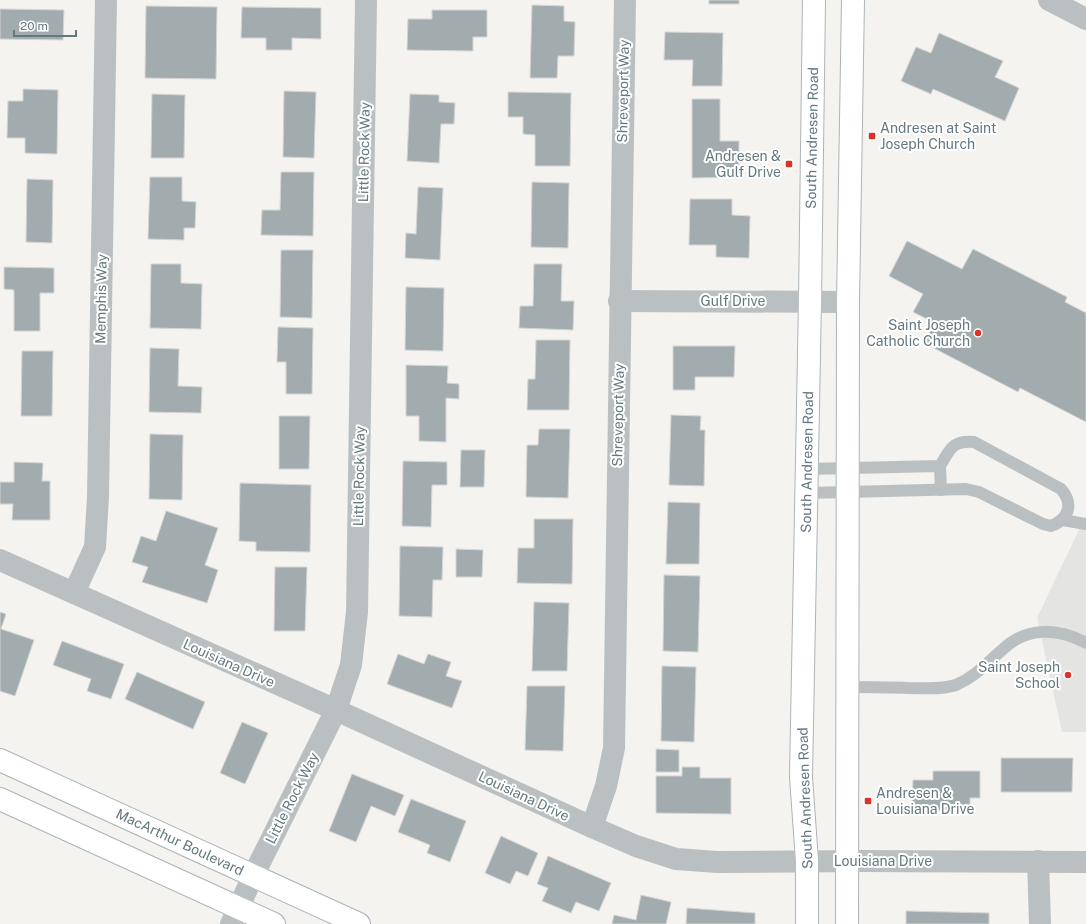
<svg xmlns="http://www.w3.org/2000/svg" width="1086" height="924" viewBox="0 0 1086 924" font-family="'Public Sans',sans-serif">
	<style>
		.built { fill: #e4e5e3 }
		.building { fill: #a2acaf; stroke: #d5d4d3 }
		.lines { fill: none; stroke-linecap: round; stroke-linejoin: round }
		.secondary-casing { stroke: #adb4b7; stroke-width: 24 }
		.lane { stroke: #bac0c2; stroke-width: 12 }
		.street { stroke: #bac0c2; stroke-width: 22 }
		.secondary { stroke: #fff; stroke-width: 22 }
		.poi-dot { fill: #da3329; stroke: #fff; stroke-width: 1.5 }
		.labels { text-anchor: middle; stroke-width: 4; stroke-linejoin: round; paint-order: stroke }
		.street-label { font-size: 14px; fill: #64787f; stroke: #fff }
		.poi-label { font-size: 14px; fill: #64787f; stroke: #fff; text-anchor: end }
	</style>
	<rect width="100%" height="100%" fill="#f4f3f0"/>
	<path class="built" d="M 1086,515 L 1086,732 L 1062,732 L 1037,618 Z"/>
	<g class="building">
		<rect x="709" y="0" width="30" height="4"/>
		<path d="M 532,5 L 564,6 L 564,21 L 575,22 L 574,56 L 558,56 L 557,78 L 530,78 Z"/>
		<path d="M 146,6 L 217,7 L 216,79 L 145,78 Z"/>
		<path d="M 242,7 L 321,8 L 321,39 L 292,38 L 292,50 L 266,50 L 266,38 L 241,38 Z"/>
		<path d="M 0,9 L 64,10 L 63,40 L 0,39 Z"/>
		<path d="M 432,10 L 487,10 L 487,37 L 473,37 L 473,51 L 407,50 L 408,19 L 432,19 Z"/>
		<path d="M 665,32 L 723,33 L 722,86 L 692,86 L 693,60 L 664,60 Z"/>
		<path d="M 939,33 L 1003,61 L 995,77 L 1019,88 L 1005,121 L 933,89 L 931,94 L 901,81 L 916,47 L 931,53 Z"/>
		<path d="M 23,89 L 58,90 L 57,154 L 25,153 L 25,138 L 7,138 L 8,101 L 23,101 Z"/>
		<path d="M 284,91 L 316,92 L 314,158 L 283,157 Z"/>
		<path d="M 508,92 L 571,93 L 570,166 L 535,166 L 535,135 L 523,134 L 523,117 L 508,117 Z"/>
		<path d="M 152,94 L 185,95 L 184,158 L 151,158 Z"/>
		<path d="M 410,94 L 439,95 L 439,102 L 455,103 L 454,124 L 441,124 L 439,163 L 407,161 Z"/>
		<path d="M 692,99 L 720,99 L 720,141 L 739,141 L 739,177 L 692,178 Z"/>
		<path d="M 281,172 L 314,172 L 313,236 L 261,235 L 262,210 L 280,210 Z"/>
		<path d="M 150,177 L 182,177 L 182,201 L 196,202 L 195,228 L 184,228 L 184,240 L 148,239 Z"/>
		<path d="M 27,179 L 53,180 L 52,243 L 26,242 Z"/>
		<path d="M 532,182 L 569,183 L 568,248 L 531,247 Z"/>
		<path d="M 418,187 L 443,188 L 440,260 L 405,258 L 406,233 L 416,234 Z"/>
		<path d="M 690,199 L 732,199 L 732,215 L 750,216 L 749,258 L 716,257 L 716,245 L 689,245 Z"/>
		<path d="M 907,241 L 962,269 L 973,249 L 1067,297 L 1065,302 L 1086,313 L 1086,422 L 1020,388 L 1018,392 L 924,343 L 935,323 L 913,312 L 923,294 L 889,276 Z"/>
		<path d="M 281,250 L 313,250 L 312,318 L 280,317 Z"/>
		<path d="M 151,264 L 181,264 L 181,283 L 202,284 L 201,329 L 150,328 Z"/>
		<path d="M 534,264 L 562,264 L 561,301 L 574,301 L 573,330 L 519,328 L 520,306 L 533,306 Z"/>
		<path d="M 4,267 L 54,268 L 54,293 L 40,293 L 40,331 L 14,331 L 14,290 L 4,289 Z"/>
		<path d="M 406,287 L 444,288 L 443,351 L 405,350 Z"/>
		<path d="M 278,327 L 313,328 L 312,394 L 286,394 L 286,362 L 277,362 Z"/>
		<path d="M 536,340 L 570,340 L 569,410 L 527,410 L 528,379 L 535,379 Z"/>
		<path d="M 673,346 L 735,346 L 734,377 L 695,377 L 695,390 L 673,390 Z"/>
		<path d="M 150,348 L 179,349 L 178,386 L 202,387 L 201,413 L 149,412 Z"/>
		<path d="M 22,351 L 53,351 L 52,416 L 21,416 Z"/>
		<path d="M 406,365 L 448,366 L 447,383 L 459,384 L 459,399 L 446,398 L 446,442 L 419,441 L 419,416 L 406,416 Z"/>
		<path d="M 671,415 L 701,416 L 700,430 L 705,430 L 704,486 L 669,485 Z"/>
		<path d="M 279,416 L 310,416 L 309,469 L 279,469 Z"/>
		<path d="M 539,429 L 570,429 L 568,498 L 526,497 L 527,445 L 538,445 Z"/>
		<path d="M 150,434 L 183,435 L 182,500 L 149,499 Z"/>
		<path d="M 461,450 L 485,450 L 484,487 L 460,487 Z"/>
		<path d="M 403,461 L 447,462 L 447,485 L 432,485 L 431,527 L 402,526 Z"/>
		<path d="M 14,462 L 43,463 L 42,481 L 50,481 L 50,520 L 12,520 L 13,504 L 0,504 L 0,482 L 14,482 Z"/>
		<path d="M 240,483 L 311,485 L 310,552 L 256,551 L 256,542 L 239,541 Z"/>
		<path d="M 668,502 L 700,503 L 699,564 L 666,564 Z"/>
		<path d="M 166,511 L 218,528 L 205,565 L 218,570 L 207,603 L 142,582 L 148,567 L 132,562 L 141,536 L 156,541 Z"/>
		<path d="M 534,519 L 573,519 L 572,584 L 517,583 L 518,548 L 534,548 Z"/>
		<path d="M 400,546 L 443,547 L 442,580 L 433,580 L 432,617 L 399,616 Z"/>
		<path d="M 456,549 L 483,550 L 482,577 L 456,577 Z"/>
		<path d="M 275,567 L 307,567 L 305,631 L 274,631 Z"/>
		<path d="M 664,575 L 700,576 L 698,652 L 663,651 Z"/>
		<path d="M 534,602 L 569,603 L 567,671 L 532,671 Z"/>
		<path d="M 0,612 L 6,614 L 1,629 L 34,640 L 15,696 L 0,691 Z"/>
		<path d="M 62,641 L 124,664 L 111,699 L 87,691 L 91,679 L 53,665 Z"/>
		<path d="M 398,654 L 424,664 L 428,654 L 451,662 L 446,676 L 462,681 L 452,708 L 387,684 Z"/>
		<path d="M 662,666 L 696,667 L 694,742 L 661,741 Z"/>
		<path d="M 137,672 L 205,702 L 193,729 L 125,699 Z"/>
		<path d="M 527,686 L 565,686 L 563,751 L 525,750 Z"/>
		<path d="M 242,722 L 268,733 L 245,784 L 220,773 Z"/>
		<path d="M 656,749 L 679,750 L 679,772 L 656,772 Z"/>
		<path d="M 1001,758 L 1073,758 L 1072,792 L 1001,792 Z"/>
		<path d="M 682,767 L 700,767 L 700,778 L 731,778 L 731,814 L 656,813 L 656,776 L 682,776 Z"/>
		<path d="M 933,771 L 980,771 L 980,798 L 970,798 L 970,811 L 932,810 L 932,807 L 912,807 L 913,780 L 933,780 Z"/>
		<path d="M 352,774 L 404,795 L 395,816 L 371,806 L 356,842 L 329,831 Z"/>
		<path d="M 411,799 L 466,821 L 450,862 L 427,853 L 430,845 L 398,832 Z"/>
		<path d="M 501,836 L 538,853 L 528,876 L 516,871 L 510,884 L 485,873 Z"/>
		<path d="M 548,856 L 611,883 L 599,911 L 576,902 L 571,913 L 542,901 L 548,888 L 537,884 Z"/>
		<path d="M 641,895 L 671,902 L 666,924 L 612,924 L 614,915 L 636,920 Z"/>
		<path d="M 687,908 L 755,913 L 755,924 L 686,924 Z"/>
		<path d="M 906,911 L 989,913 L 989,924 L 906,924 Z"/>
	</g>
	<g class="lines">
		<g class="secondary-casing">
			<g id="secondary">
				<path d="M 0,760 L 359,924"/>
				<path d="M 0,799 L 274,924"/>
				<path d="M 807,924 L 807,861 L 801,777 L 810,301 L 814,0"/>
				<path d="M 847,924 L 848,302 L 853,0"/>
			</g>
		</g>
		<g class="lane">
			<path d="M 940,466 L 941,490"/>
			<path d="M 807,493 L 966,489 L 979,492 L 1043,524 L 1051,526 C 1069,519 1074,504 1061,489 L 974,442 C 953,440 950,449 940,466 L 807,469"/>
			<path d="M 1063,520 L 1086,524"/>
			<path d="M 847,687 C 867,687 887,687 908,688 C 923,688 941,690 956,685 C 975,677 987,663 1002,650 C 1027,626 1058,628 1086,643"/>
		</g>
		<g class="street">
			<path d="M 1049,0 L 1086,19"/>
			<path d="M 619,301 L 848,302"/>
			<path d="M 0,560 L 336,710 L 592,827 L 636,846 L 676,859 L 717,862 L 864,861 L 1086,862"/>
			<path d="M 74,593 L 95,547 L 98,497 L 106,0"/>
			<path d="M 592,827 L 606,786 L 614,748 L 625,0"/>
			<path d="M 1038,861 L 1040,924"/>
			<path d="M 231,924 L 253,876 L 336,710 L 351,665 L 357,612 L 366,0"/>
		</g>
		<use href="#secondary" class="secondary"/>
	</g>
	<g class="poi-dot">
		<rect x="868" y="132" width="8" height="8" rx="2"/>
		<rect x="785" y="160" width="8" height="8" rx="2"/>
		<circle cx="978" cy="333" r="4"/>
		<circle cx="1068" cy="675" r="4"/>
		<rect x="864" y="797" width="8" height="8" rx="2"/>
	</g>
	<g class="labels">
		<g class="street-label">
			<text transform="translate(623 91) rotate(-89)" y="5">Shreveport Way</text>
			<text transform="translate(812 138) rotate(-89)" y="5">South Andresen Road</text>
			<text transform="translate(364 152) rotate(-89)" y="5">Little Rock Way</text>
			<text transform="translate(101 299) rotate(-89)" y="5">Memphis Way</text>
			<text x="733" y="306">Gulf Drive</text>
			<text transform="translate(618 415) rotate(-89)" y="5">Shreveport Way</text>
			<text transform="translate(807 462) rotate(-89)" y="5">South Andresen Road</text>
			<text transform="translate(359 476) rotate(-89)" y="5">Little Rock Way</text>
			<text transform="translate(229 663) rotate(24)" y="5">Louisiana Drive</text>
			<text transform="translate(524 796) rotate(25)" y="5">Louisiana Drive</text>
			<text transform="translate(292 798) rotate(-63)" y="5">Little Rock Way</text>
			<text transform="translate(805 798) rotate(-92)" y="5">South Andresen Road</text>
			<text transform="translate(180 842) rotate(25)" y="5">MacArthur Boulevard</text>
			<text x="883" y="866">Louisiana Drive</text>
		</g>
		<g class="poi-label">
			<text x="880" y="133" text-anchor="start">Andresen at Saint<tspan x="880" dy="16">Joseph Church</tspan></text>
			<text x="781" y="161">Andresen &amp;<tspan x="781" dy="16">Gulf Drive</tspan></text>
			<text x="970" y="330">Saint Joseph<tspan x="970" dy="16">Catholic Church</tspan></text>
			<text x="1060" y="672">Saint Joseph<tspan x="1060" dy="16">School</tspan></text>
			<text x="876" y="798" text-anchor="start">Andresen &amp;<tspan x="876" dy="16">Louisiana Drive</tspan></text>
		</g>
	</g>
	<path d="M14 30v6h62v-6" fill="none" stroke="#64787f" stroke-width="2"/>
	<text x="20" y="30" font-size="12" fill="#64787f" stroke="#ffffff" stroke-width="3" paint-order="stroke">20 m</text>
</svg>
